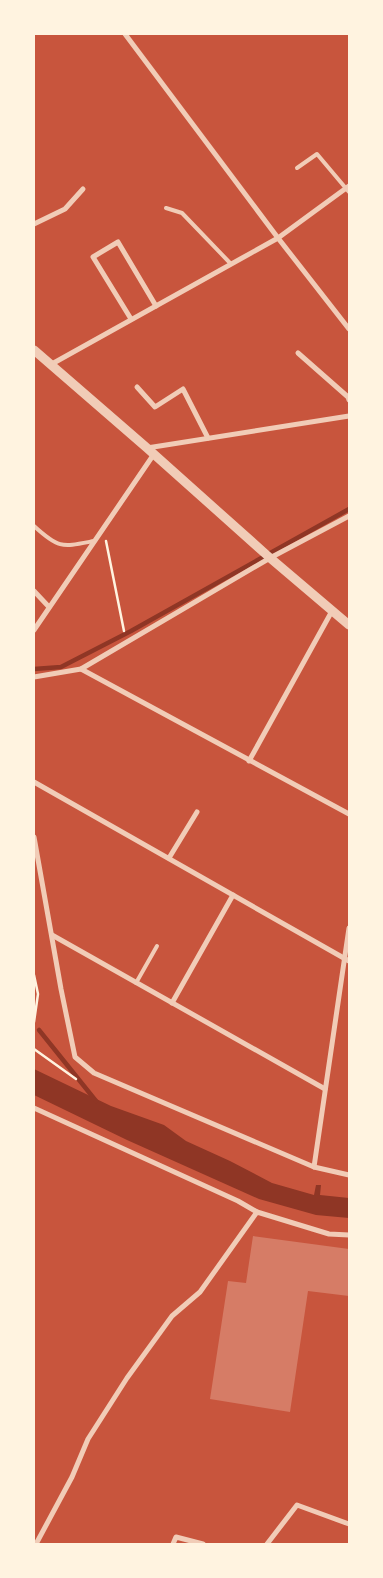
<svg xmlns="http://www.w3.org/2000/svg" width="383" height="1578" viewBox="0 0 383 1578" font-family="Cabin,sans-serif">
	<style>
		.water { fill: #8f3625 }
		.lines { fill: none; stroke-linecap: round; stroke-linejoin: round }
		.stream { stroke: #8f3625; stroke-width: 4.5 }
		.building { fill: #d67c66 }
		.path { stroke: #fff3e0; stroke-width: 2.5 }
		.service { stroke: #f1ccb7; stroke-width: 4 }
		.minor { stroke: #f1ccb7; stroke-width: 5 }
		.tertiary { stroke: #f1ccb7; stroke-width: 9 }
	</style>
	<rect width="100%" height="100%" fill="#c8553d"/>
	<path class="water" d="M 34,1069 L 111,1106 L 164,1125 L 186,1141 L 230,1161 L 272,1183 L 314,1195 L 316,1185 L 321,1185 L 320,1195 L 349,1198 L 349,1218 L 316,1215 L 259,1199 L 127,1140 L 34,1095 Z"/>
	<g class="lines">
		<g class="stream">
			<path d="M 34,669 L 61,667 L 131,631 L 349,509"/>
			<path d="M 39,1030 L 96,1101"/>
		</g>
	</g>
	<path class="building" d="M 253,1236 L 349,1249 L 349,1296 L 308,1291 L 290,1412 L 210,1399 L 228,1281 L 246,1283 Z"/>
	<g class="lines">
		<g class="path">
			<path d="M 106,541 L 124,631"/>
			<path d="M 34,975 L 38,994 L 34,1022"/>
			<path d="M 34,1049 L 76,1079"/>
		</g>
		<g class="service">
			<path d="M 297,168 L 317,154 L 349,192"/>
			<path d="M 166,208 L 182,213 L 231,264"/>
			<path d="M 34,526 C 59,549 62,547 94,541"/>
			<path d="M 136,983 L 157,946"/>
		</g>
		<g class="minor">
			<path d="M 125,34 L 278,238 L 349,329"/>
			<path d="M 34,224 L 65,209 L 83,189"/>
			<path d="M 131,319 L 93,257 L 118,242 L 156,306"/>
			<path d="M 298,353 L 348,397 L 349,400"/>
			<path d="M 50,365 L 278,238 L 349,186"/>
			<path d="M 137,387 L 155,407 L 183,389 L 208,438"/>
			<path d="M 147,448 L 349,416"/>
			<path d="M 34,591 L 49,607"/>
			<path d="M 34,630 L 154,454"/>
			<path d="M 81,669 L 349,814"/>
			<path d="M 34,677 L 81,669 L 270,558 L 349,516"/>
			<path d="M 249,761 L 332,611"/>
			<path d="M 34,782 L 349,961"/>
			<path d="M 34,837 L 61,989 L 75,1057 L 94,1073 L 314,1167 L 349,1175"/>
			<path d="M 169,858 L 197,812"/>
			<path d="M 52,935 L 325,1089"/>
			<path d="M 172,1003 L 233,895"/>
			<path d="M 34,1108 L 238,1201 L 257,1212"/>
			<path d="M 314,1167 L 349,928"/>
			<path d="M 36,1544 L 72,1477 L 88,1439 L 127,1378 L 172,1316 L 200,1292 L 257,1212 L 329,1234 L 349,1235"/>
			<path d="M 173,1544 L 176,1537 L 203,1544"/>
			<path d="M 267,1544 L 297,1505 L 349,1524"/>
		</g>
		<path class="tertiary" d="M 34,350 L 147,448 L 269,557 L 349,625"/>
	</g>
	<rect width="383" height="1578" fill="none" stroke="#fff3e0" stroke-width="70"/>
</svg>
